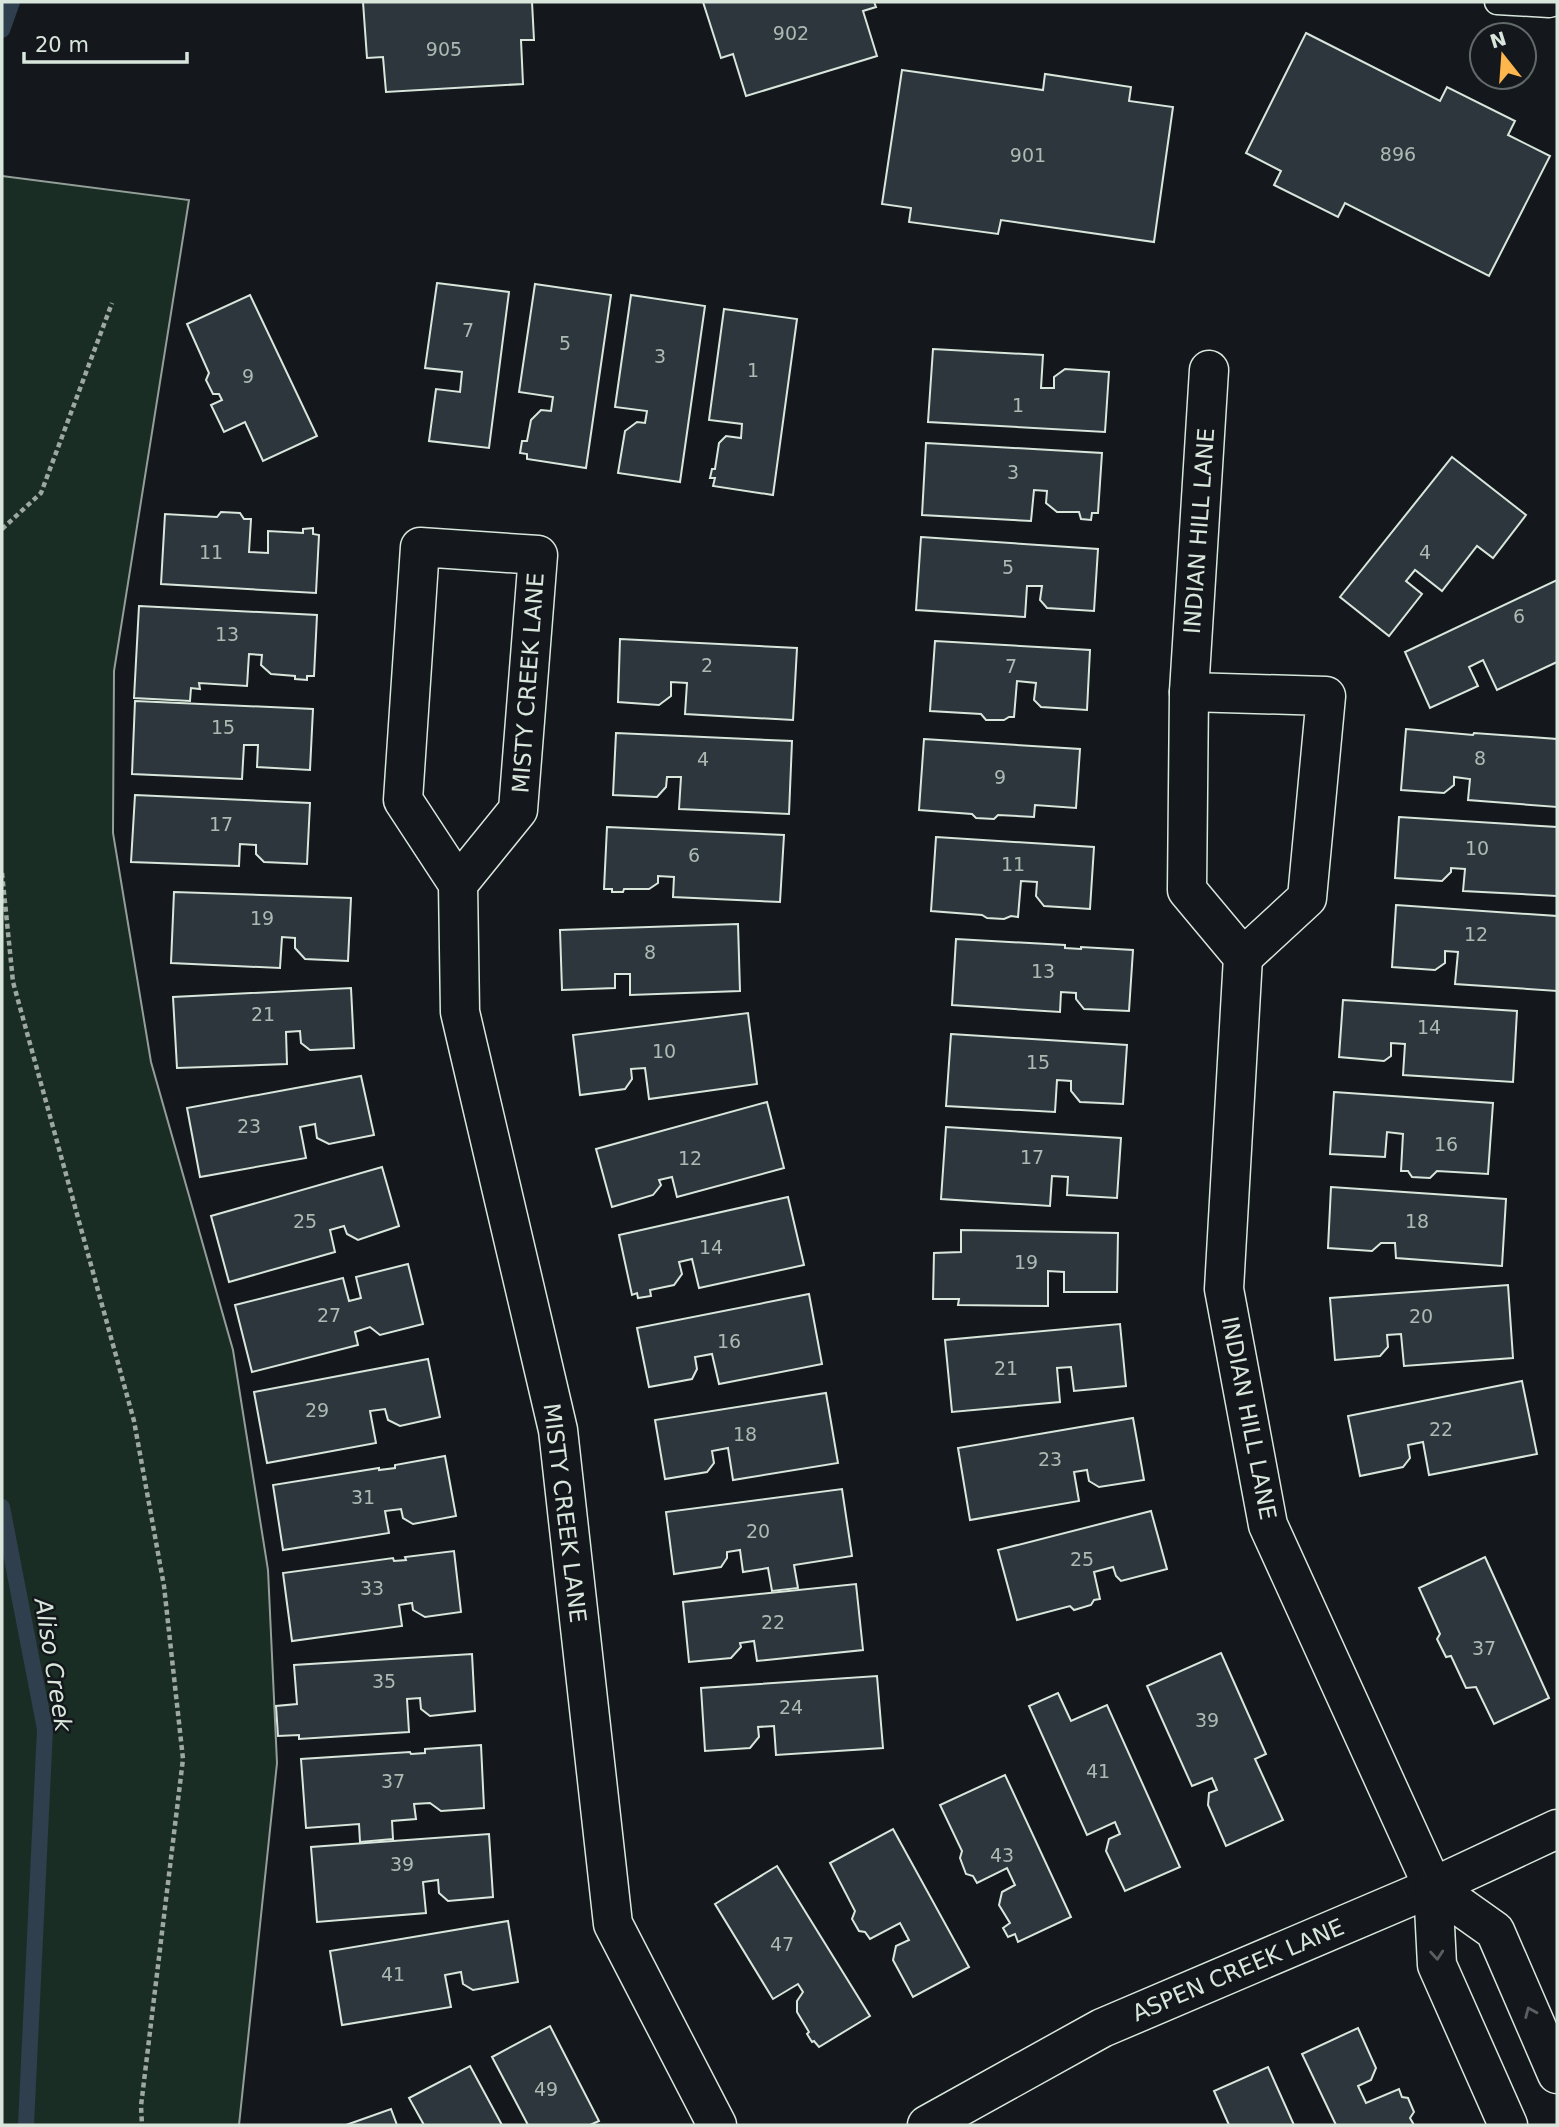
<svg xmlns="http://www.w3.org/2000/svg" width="1559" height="2127" viewBox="0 0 1559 2127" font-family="'DejaVu Sans',sans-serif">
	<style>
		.green { fill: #1a2d24; stroke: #939e99; stroke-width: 2 }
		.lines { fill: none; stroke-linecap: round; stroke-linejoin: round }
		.stream { stroke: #2f3f4d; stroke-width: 16 }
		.building { fill: #2c363c; stroke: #d8e6dc; stroke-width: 2 }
		.service-casing { stroke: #d8e6dc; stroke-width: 27 }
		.minor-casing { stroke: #d8e6dc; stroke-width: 41 }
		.tertiary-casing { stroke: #d8e6dc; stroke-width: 41 }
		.path { stroke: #9da8a2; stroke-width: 4.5; stroke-dasharray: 5 3.5; stroke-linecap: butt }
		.service { stroke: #14181c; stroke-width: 24 }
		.minor { stroke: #14181c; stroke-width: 38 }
		.tertiary { stroke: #14181c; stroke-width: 38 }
		.oneway { stroke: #59605f }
		.labels { text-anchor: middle; stroke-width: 5; stroke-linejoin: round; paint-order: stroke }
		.number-label { font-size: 19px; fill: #adbab4 }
		.street-label { font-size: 23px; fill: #d8e6dc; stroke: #14181c }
		.water-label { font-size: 24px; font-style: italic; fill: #d8e6dc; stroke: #14181c }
	</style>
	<rect width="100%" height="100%" fill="#14181c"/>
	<path class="green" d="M 2,176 L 189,200 L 114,671 L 113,833 L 151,1062 L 233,1350 L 268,1570 L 277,1763 L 239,2125 L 2,2125 Z"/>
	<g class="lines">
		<g class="stream">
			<path d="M 2,30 L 12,2"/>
			<path d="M 2,1507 L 45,1729 L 26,2125"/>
		</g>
	</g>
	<g class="building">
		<path d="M 363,2 L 532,2 L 534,40 L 521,40 L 523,84 L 386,92 L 383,57 L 367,58 Z"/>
		<path d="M 703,2 L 874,2 L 876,7 L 863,11 L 877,56 L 746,96 L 733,54 L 721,58 Z"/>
		<path d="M 1306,33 L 1440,101 L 1447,87 L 1515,121 L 1508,135 L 1550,156 L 1489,276 L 1345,203 L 1338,217 L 1274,185 L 1281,171 L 1246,153 Z"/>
		<path d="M 902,70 L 1043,90 L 1045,74 L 1131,87 L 1129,101 L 1173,107 L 1154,242 L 1001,220 L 998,234 L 909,222 L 911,208 L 882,204 Z"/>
		<path d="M 437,283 L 509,292 L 489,448 L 429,441 L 436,389 L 460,392 L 462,372 L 425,368 Z"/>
		<path d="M 535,284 L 611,295 L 586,468 L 527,459 L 527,454 L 520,453 L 522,441 L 527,441 L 531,420 L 541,410 L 551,411 L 553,397 L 519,392 Z"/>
		<path d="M 250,295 L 317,436 L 263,461 L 245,422 L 224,432 L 211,405 L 222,400 L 219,394 L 213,394 L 206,380 L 209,373 L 187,324 Z"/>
		<path d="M 631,295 L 705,306 L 680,482 L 618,473 L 625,431 L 637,422 L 645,423 L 647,411 L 615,407 Z"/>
		<path d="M 724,309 L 797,319 L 773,495 L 713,486 L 715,478 L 710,478 L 712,469 L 715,469 L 719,443 L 726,436 L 741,438 L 742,424 L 709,420 Z"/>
		<path d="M 933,349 L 1043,355 L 1041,388 L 1054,388 L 1054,377 L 1065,369 L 1109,372 L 1105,432 L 928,422 Z"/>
		<path d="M 926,443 L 1102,453 L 1098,513 L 1092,513 L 1091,520 L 1081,519 L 1079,512 L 1057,512 L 1046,503 L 1047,491 L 1034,490 L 1031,521 L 922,515 Z"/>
		<path d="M 1452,457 L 1526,515 L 1493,558 L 1477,546 L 1442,591 L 1415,570 L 1406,581 L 1422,594 L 1389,636 L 1340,597 Z"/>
		<path d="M 221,512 L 240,513 L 244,519 L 251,519 L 249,552 L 268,553 L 268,531 L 303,533 L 303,529 L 313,528 L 313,534 L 319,535 L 316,593 L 161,584 L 165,514 L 217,517 Z"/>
		<path d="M 921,537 L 1098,549 L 1094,611 L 1047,608 L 1040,600 L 1042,586 L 1027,586 L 1025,617 L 916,610 Z"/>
		<path d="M 1557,580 L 1557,662 L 1497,690 L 1483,660 L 1469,667 L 1478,686 L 1430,708 L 1405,652 Z"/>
		<path d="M 139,606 L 317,615 L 314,676 L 307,676 L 307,680 L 295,679 L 295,676 L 271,674 L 261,665 L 262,655 L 249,654 L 247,686 L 199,683 L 200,689 L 191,688 L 190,701 L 134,698 Z"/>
		<path d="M 620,639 L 797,648 L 793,720 L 685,714 L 687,683 L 671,682 L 671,696 L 659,705 L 618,702 Z"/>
		<path d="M 935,641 L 1090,650 L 1087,710 L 1041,707 L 1034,700 L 1036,683 L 1017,681 L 1014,717 L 1009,717 L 1004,720 L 986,720 L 981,714 L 930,711 Z"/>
		<path d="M 135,701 L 313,709 L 310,770 L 257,767 L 258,745 L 244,745 L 242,779 L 132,774 Z"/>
		<path d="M 1406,729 L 1473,735 L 1474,733 L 1557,739 L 1557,807 L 1468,800 L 1470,779 L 1454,777 L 1454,785 L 1444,793 L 1401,790 Z"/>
		<path d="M 616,733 L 792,741 L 789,814 L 679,809 L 681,777 L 667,777 L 666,787 L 657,797 L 613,795 Z"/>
		<path d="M 924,739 L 1080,749 L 1076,808 L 1035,805 L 1034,817 L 998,815 L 994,819 L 976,818 L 972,814 L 919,810 Z"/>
		<path d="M 135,795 L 310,803 L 307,864 L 264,862 L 256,854 L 256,845 L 240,844 L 239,866 L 131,862 Z"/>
		<path d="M 1399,817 L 1557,827 L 1557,896 L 1463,891 L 1465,869 L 1451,868 L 1451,872 L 1442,881 L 1395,878 Z"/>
		<path d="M 607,827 L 784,835 L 780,902 L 673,897 L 674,877 L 658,876 L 658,883 L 649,889 L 624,889 L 623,892 L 612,892 L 612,889 L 604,889 Z"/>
		<path d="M 936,837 L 1094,847 L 1090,909 L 1044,906 L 1036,896 L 1037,882 L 1021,881 L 1018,917 L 1011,916 L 1004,919 L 987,918 L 982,915 L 931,911 Z"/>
		<path d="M 174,892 L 351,898 L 348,961 L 305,959 L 295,948 L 295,938 L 282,937 L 280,968 L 171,963 Z"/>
		<path d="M 1396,905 L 1557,916 L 1557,991 L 1455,984 L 1458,952 L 1445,951 L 1445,963 L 1435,970 L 1392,967 Z"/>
		<path d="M 738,924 L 740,991 L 630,995 L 630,974 L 615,974 L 615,988 L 562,990 L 560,930 Z"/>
		<path d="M 956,939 L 1065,945 L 1065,948 L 1081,949 L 1081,947 L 1133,950 L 1129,1011 L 1084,1009 L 1076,999 L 1076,993 L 1061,992 L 1060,1012 L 952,1005 Z"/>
		<path d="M 351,988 L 354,1048 L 310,1050 L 301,1043 L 300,1031 L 286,1032 L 287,1064 L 177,1068 L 173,997 Z"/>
		<path d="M 1343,1000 L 1517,1011 L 1513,1082 L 1403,1075 L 1405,1044 L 1391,1043 L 1391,1056 L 1384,1061 L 1339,1057 Z"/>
		<path d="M 748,1013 L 757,1084 L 649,1099 L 645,1068 L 631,1069 L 632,1079 L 625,1089 L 580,1095 L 573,1035 Z"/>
		<path d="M 951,1034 L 1127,1045 L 1123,1104 L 1080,1102 L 1071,1091 L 1071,1081 L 1057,1080 L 1055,1112 L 946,1106 Z"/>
		<path d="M 361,1076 L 374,1135 L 329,1144 L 317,1138 L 315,1124 L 300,1127 L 306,1158 L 200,1177 L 187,1108 Z"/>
		<path d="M 1334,1092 L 1493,1103 L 1488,1174 L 1437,1171 L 1430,1178 L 1412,1177 L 1408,1171 L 1401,1171 L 1403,1134 L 1387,1132 L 1385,1157 L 1330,1154 Z"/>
		<path d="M 767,1102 L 784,1168 L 677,1197 L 672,1177 L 659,1180 L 661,1185 L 653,1195 L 612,1207 L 596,1149 Z"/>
		<path d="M 946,1127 L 1121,1138 L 1117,1198 L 1067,1195 L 1068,1177 L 1052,1176 L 1050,1206 L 941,1199 Z"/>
		<path d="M 382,1167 L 399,1226 L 358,1240 L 347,1234 L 344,1226 L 330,1230 L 335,1252 L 229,1282 L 211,1216 Z"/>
		<path d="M 1331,1187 L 1506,1199 L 1502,1266 L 1396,1258 L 1395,1243 L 1381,1243 L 1372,1251 L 1328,1248 Z"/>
		<path d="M 788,1197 L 804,1265 L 699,1288 L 692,1259 L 679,1262 L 682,1274 L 674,1285 L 650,1290 L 651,1296 L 638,1298 L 637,1293 L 632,1295 L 619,1235 Z"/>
		<path d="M 961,1230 L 1118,1233 L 1117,1292 L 1064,1292 L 1064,1272 L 1048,1271 L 1048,1306 L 958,1305 L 959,1299 L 933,1299 L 934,1253 L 961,1252 Z"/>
		<path d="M 408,1264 L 423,1324 L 380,1335 L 370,1327 L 355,1332 L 358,1345 L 252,1372 L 235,1305 L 343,1278 L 349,1301 L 361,1298 L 356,1277 Z"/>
		<path d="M 1508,1285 L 1513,1358 L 1404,1366 L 1401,1334 L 1387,1335 L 1388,1347 L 1380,1356 L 1335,1360 L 1330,1298 Z"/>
		<path d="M 809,1294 L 822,1364 L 719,1384 L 712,1354 L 695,1357 L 697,1369 L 692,1379 L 649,1387 L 637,1328 Z"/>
		<path d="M 1120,1324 L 1126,1386 L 1074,1391 L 1071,1367 L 1057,1368 L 1060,1402 L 952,1412 L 945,1340 Z"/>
		<path d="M 428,1359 L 440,1417 L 400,1426 L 388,1420 L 385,1409 L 370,1411 L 376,1443 L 267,1463 L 254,1392 Z"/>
		<path d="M 1522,1381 L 1537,1454 L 1429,1475 L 1423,1442 L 1408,1445 L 1410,1458 L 1403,1467 L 1360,1476 L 1348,1416 Z"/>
		<path d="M 826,1393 L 838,1463 L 733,1480 L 728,1448 L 712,1451 L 714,1463 L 707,1472 L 665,1479 L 655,1420 Z"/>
		<path d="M 1133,1418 L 1144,1480 L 1099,1487 L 1089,1481 L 1087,1470 L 1074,1472 L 1079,1501 L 970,1520 L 958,1448 Z"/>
		<path d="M 445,1456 L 456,1516 L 413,1524 L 403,1518 L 401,1509 L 385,1511 L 389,1533 L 283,1550 L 273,1485 L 379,1468 L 379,1470 L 395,1468 L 395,1465 Z"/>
		<path d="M 842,1489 L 852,1556 L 794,1565 L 798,1588 L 772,1591 L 768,1568 L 743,1572 L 740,1550 L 727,1552 L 727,1558 L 721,1567 L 674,1574 L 666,1512 Z"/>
		<path d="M 1151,1511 L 1167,1569 L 1121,1581 L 1116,1576 L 1113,1567 L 1094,1572 L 1100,1599 L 1094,1600 L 1091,1605 L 1074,1610 L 1070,1606 L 1017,1620 L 998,1550 Z"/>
		<path d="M 454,1551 L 461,1612 L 425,1617 L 413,1610 L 412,1603 L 399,1605 L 402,1626 L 292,1641 L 283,1573 L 393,1558 L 394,1561 L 406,1560 L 405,1557 Z"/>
		<path d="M 1485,1557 L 1549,1698 L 1494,1724 L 1476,1687 L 1466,1688 L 1451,1656 L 1446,1657 L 1437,1639 L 1440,1634 L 1419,1588 Z"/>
		<path d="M 856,1584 L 863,1650 L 757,1661 L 754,1641 L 740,1643 L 741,1647 L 731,1658 L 689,1662 L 683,1602 Z"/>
		<path d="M 1221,1653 L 1266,1754 L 1255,1759 L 1283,1820 L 1226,1846 L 1208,1805 L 1209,1793 L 1217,1790 L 1212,1778 L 1192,1786 L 1147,1686 Z"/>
		<path d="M 472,1654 L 475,1711 L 430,1716 L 421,1709 L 420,1698 L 407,1699 L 409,1732 L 299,1739 L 299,1735 L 278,1736 L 276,1706 L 297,1704 L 294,1665 Z"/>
		<path d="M 877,1676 L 883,1748 L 776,1755 L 774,1726 L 758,1727 L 759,1737 L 750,1748 L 705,1751 L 701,1688 Z"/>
		<path d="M 1058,1693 L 1071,1721 L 1107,1705 L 1180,1867 L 1125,1891 L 1106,1851 L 1109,1839 L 1120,1834 L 1115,1822 L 1087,1835 L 1029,1706 Z"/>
		<path d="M 481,1745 L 484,1808 L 441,1811 L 430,1803 L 414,1804 L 416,1819 L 392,1821 L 393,1839 L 360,1842 L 359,1824 L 306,1828 L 301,1759 L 410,1752 L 411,1754 L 425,1753 L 425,1749 Z"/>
		<path d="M 1005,1775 L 1071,1917 L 1018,1942 L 1015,1934 L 1008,1937 L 1003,1928 L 1010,1923 L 999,1905 L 1002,1892 L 1015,1885 L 1007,1868 L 977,1883 L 973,1876 L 966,1874 L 960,1858 L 962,1851 L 940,1805 Z"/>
		<path d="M 893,1829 L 969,1967 L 913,1997 L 893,1960 L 896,1946 L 909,1940 L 900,1923 L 870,1939 L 865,1932 L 859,1931 L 852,1919 L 855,1911 L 830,1863 Z"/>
		<path d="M 489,1834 L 493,1897 L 448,1901 L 439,1893 L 438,1880 L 423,1882 L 426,1913 L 317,1922 L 311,1847 Z"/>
		<path d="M 777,1866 L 870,2016 L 819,2047 L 814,2041 L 812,2042 L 807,2034 L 809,2032 L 797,2012 L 797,2001 L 803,1992 L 798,1984 L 773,1999 L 715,1904 Z"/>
		<path d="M 508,1921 L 518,1982 L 473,1990 L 463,1984 L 461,1972 L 445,1975 L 451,2007 L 342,2025 L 330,1951 Z"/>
		<path d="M 550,2026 L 599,2121 L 590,2125 L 528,2125 L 492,2057 Z"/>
		<path d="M 1358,2028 L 1376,2068 L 1371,2080 L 1358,2086 L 1366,2103 L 1399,2089 L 1402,2097 L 1408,2098 L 1414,2112 L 1410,2118 L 1414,2125 L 1336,2125 L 1302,2054 Z"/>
		<path d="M 470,2066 L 502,2125 L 424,2125 L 409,2098 Z"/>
		<path d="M 1268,2067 L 1294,2125 L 1229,2125 L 1214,2091 Z"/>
		<path d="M 391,2109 L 397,2125 L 346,2125 Z"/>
	</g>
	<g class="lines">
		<g class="service-casing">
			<path id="service" d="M 1497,2 L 1549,5 L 1557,3"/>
		</g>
		<g class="minor-casing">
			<g id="minor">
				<path d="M 1209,370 L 1189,692 L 1187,890 L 1243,957 L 1224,1289 L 1268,1525 L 1433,1887"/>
				<path d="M 1189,692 L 1326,696 L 1307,898 L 1243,957"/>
				<path d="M 458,884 L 518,810 L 538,555 L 420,547 L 403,800 L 458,884 L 460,1012 L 558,1430 L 613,1924 L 717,2125"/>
				<path d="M 927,2125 L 1102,2028 L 1433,1887 L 1557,1829"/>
			</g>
		</g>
		<g class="tertiary-casing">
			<g id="tertiary">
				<path d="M 1433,1887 L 1437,1965 L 1508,2125"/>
				<path d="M 1433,1887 L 1495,1931 L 1557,2074"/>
			</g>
		</g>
		<g class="path">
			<path d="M 2,529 L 41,493 L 112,303"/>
			<path d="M 2,873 L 13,982 L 134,1421 L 164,1586 L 183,1759 L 141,2106 L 142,2125"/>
		</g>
		<use href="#service" class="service"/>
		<use href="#minor" class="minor"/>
		<use href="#tertiary" class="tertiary"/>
	</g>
	<defs><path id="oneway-chevron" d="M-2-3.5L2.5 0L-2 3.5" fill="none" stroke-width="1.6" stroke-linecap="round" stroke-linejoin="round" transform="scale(1.75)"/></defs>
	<g class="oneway">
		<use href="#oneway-chevron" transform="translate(1437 1955) rotate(85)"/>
		<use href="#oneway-chevron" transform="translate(1530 2012) rotate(-113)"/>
	</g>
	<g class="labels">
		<g class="number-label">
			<text x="791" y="40">902</text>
			<text x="444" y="56">905</text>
			<text x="1398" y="161">896</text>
			<text x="1028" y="162">901</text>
			<text x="468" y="337">7</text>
			<text x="565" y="350">5</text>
			<text x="660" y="363">3</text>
			<text x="753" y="377">1</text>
			<text x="248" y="383">9</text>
			<text x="1018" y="412">1</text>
			<text x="1013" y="479">3</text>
			<text x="211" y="559">11</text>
			<text x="1425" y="559">4</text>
			<text x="1008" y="574">5</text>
			<text x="1519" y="623">6</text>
			<text x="227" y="641">13</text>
			<text x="707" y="672">2</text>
			<text x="1011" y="673">7</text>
			<text x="223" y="734">15</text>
			<text x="1480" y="765">8</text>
			<text x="703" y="766">4</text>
			<text x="1000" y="784">9</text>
			<text x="221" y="831">17</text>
			<text x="1477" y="855">10</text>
			<text x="694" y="862">6</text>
			<text x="1013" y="871">11</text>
			<text x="262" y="925">19</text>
			<text x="1476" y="941">12</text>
			<text x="650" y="959">8</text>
			<text x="1043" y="978">13</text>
			<text x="263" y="1021">21</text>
			<text x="1429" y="1034">14</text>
			<text x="664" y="1058">10</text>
			<text x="1038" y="1069">15</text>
			<text x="249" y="1133">23</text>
			<text x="1446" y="1151">16</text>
			<text x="1032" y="1164">17</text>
			<text x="690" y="1165">12</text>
			<text x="305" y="1228">25</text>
			<text x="1417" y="1228">18</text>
			<text x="711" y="1254">14</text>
			<text x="1026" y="1269">19</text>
			<text x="329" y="1322">27</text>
			<text x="1421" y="1323">20</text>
			<text x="729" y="1348">16</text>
			<text x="1006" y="1375">21</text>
			<text x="317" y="1417">29</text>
			<text x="1441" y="1436">22</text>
			<text x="745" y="1441">18</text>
			<text x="1050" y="1466">23</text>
			<text x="363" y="1504">31</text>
			<text x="758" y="1538">20</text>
			<text x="1082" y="1566">25</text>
			<text x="372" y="1595">33</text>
			<text x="773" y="1629">22</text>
			<text x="1484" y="1655">37</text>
			<text x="384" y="1688">35</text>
			<text x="791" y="1714">24</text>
			<text x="1207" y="1727">39</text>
			<text x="1098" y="1778">41</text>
			<text x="393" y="1788">37</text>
			<text x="1002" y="1862">43</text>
			<text x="402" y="1871">39</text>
			<text x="782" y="1951">47</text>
			<text x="393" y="1981">41</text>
			<text x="546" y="2096">49</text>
		</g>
		<g class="street-label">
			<text transform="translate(1199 531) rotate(-86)" y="8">INDIAN HILL LANE</text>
			<text transform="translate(528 683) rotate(-86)" y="8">MISTY CREEK LANE</text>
			<text transform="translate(1249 1418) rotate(79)" y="8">INDIAN HILL LANE</text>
			<text transform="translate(565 1513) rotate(83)" y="8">MISTY CREEK LANE</text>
			<text transform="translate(1238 1970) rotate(-23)" y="8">ASPEN CREEK LANE</text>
		</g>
		<g class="water-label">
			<text transform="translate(53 1665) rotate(81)" y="8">Aliso Creek</text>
		</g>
	</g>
	<rect width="1559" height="2127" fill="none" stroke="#d8e6dc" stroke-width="7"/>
	<g transform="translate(1503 56) rotate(343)"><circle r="33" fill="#14181c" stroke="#626a69" stroke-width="2"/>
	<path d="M0-5L12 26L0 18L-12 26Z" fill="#ffb74d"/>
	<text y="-10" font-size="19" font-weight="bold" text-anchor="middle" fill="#d8e6dc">N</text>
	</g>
	<path d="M24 52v10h163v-10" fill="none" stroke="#d8e6dc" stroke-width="3.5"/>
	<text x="35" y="52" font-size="21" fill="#d8e6dc" stroke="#14181c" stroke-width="5" paint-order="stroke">20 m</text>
</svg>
